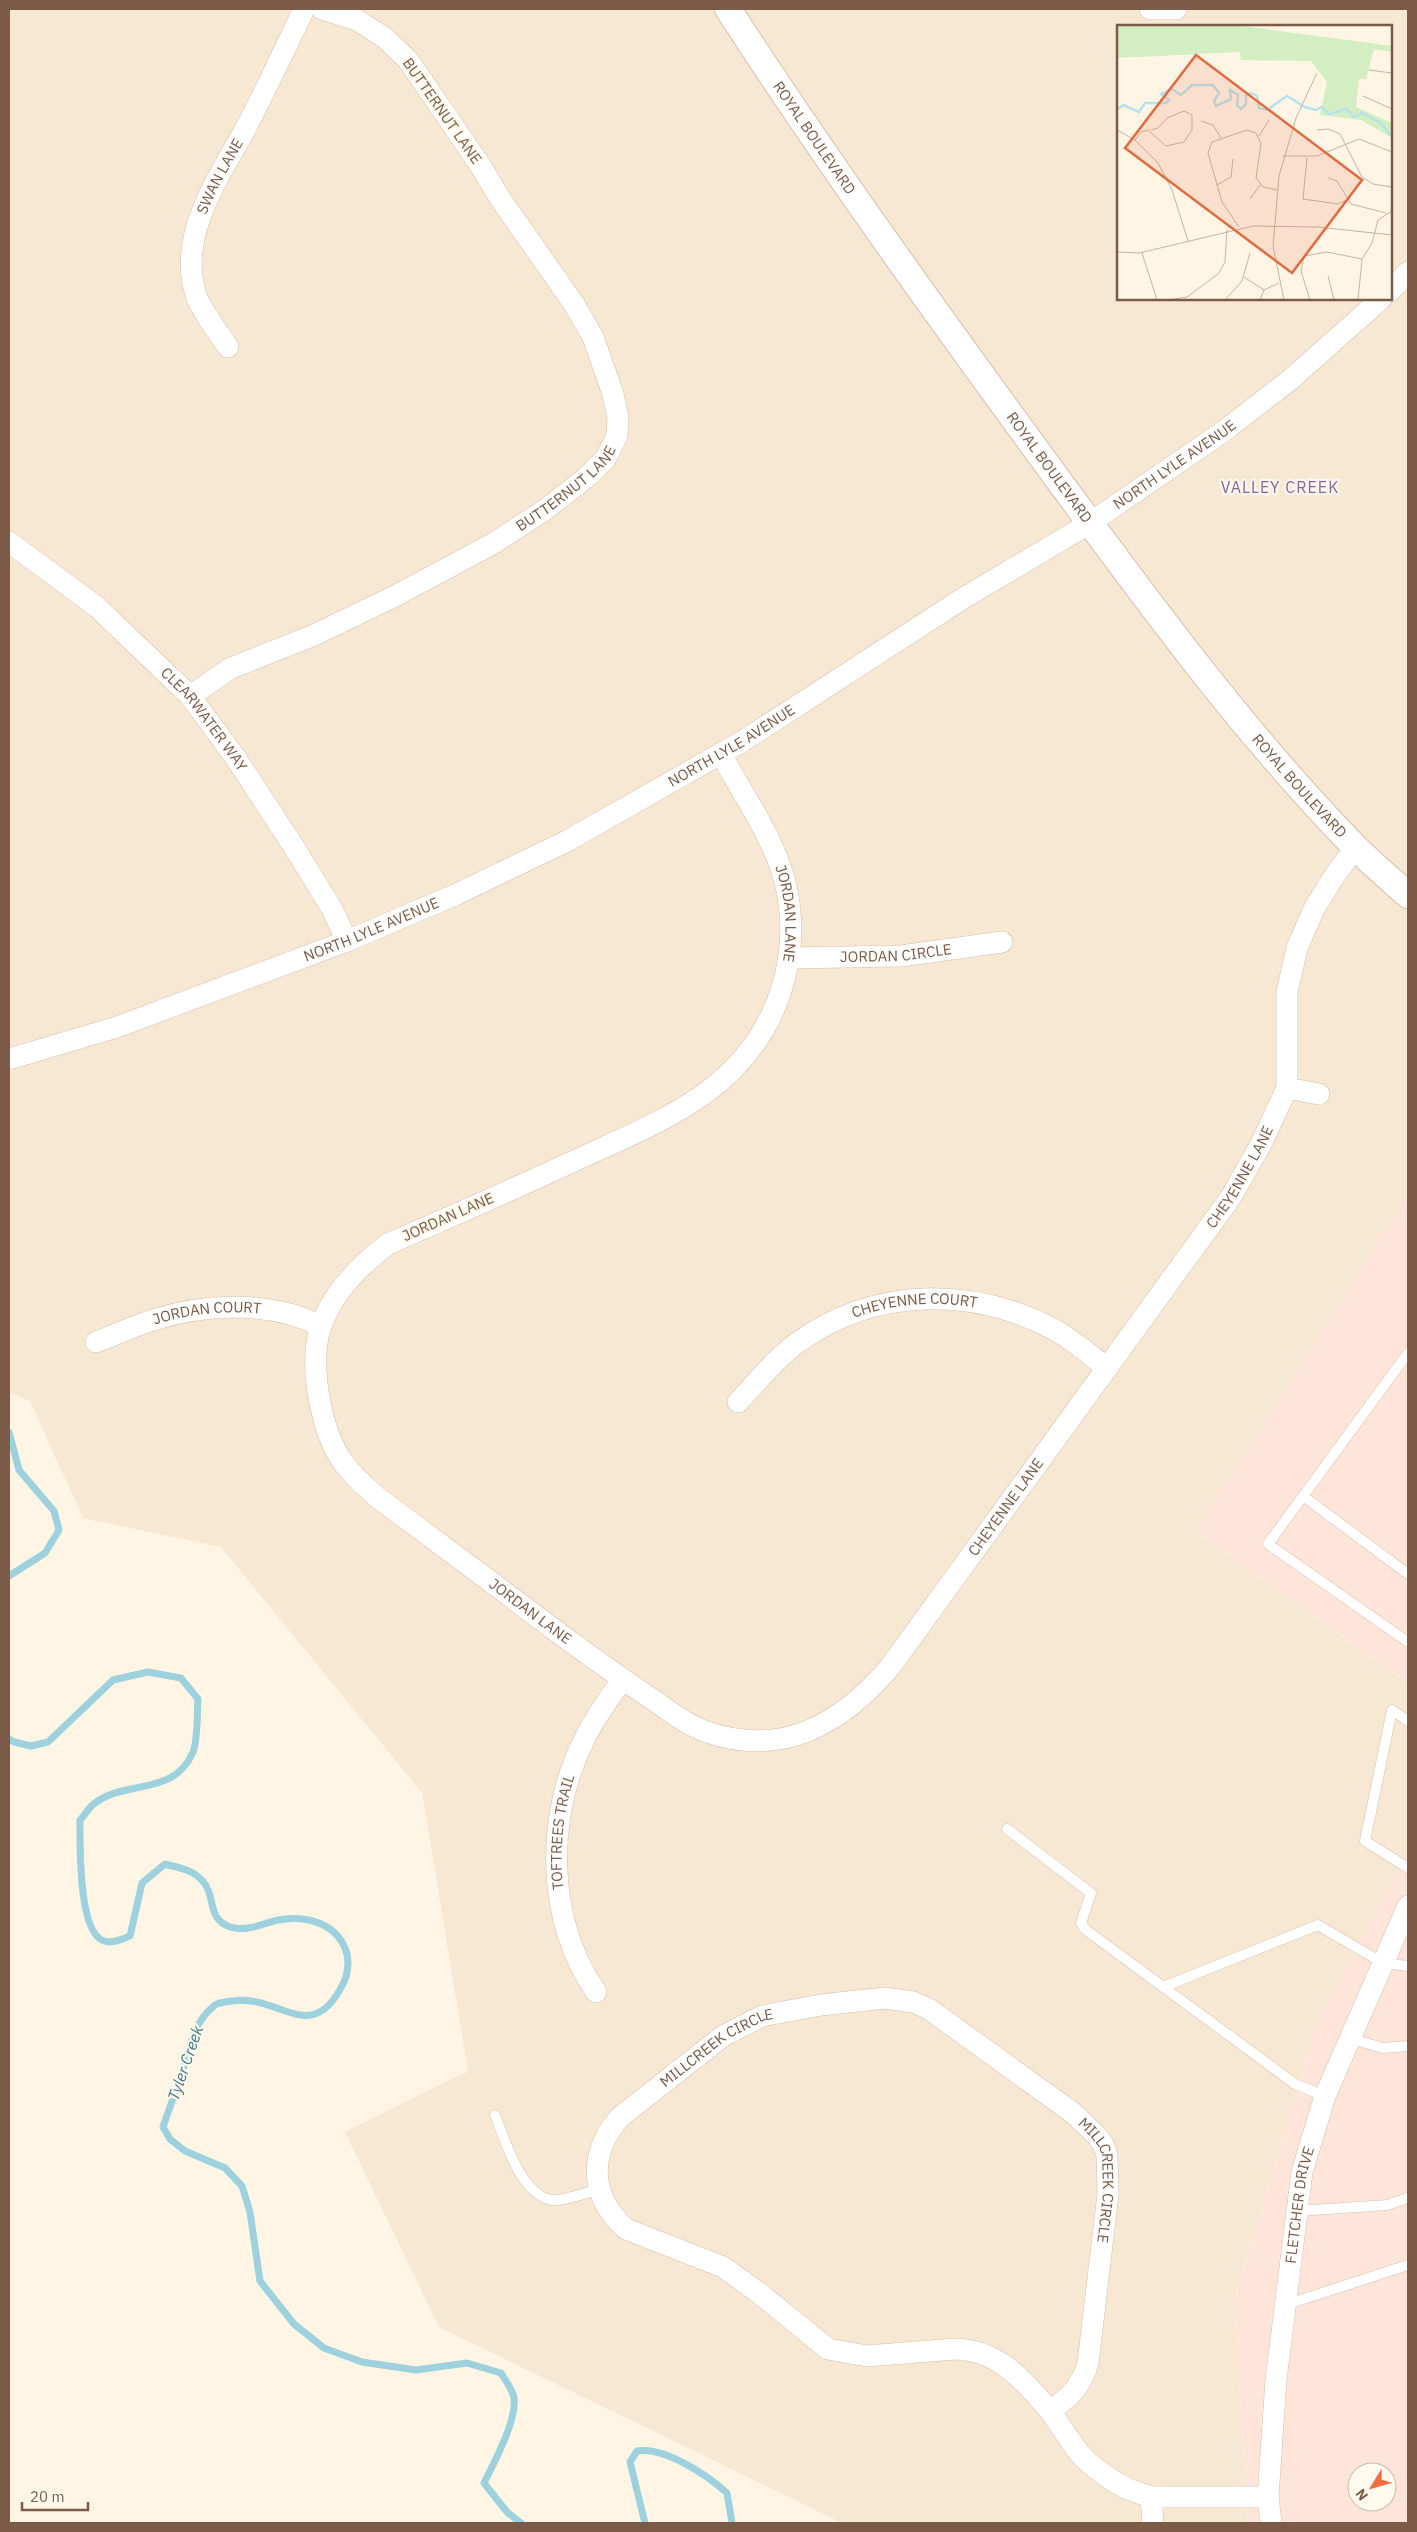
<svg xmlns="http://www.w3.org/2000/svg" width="1417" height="2532" viewBox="0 0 1417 2532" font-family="'IBM Plex Sans',sans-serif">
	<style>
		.residential { fill: #f7e8d3; fill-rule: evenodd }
		.commercial { fill: #ffe5d9; fill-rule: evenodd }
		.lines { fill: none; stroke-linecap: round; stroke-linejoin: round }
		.stream { stroke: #9cd1dd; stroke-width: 7 }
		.service-casing { stroke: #d4bfac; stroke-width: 11 }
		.minor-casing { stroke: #d4bfac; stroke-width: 22 }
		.tertiary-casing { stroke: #d4bfac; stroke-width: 28 }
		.service { stroke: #fff; stroke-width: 10 }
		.minor { stroke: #fff; stroke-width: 21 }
		.tertiary { stroke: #fff; stroke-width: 26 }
		.labels { text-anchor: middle; stroke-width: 4.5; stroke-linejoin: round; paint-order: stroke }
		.street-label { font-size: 15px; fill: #7b5b47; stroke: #fff9ee }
		.neighbourhood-label { font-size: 16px; letter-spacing: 1px; fill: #8c629f; stroke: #fff9ee }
		.water-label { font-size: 16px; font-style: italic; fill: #3b7989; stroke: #fff9ee }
		.inset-river { fill: none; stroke: #b7e1eb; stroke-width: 2.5 }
		.inset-road { fill: none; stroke: #c6b2a1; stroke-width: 1 }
		.view { fill: #e26a3f; fill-opacity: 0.15; stroke: #e26a3f; stroke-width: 2.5 }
		.inset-edge { fill: none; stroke: #7b5b47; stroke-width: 2.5 }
	</style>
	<rect width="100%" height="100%" fill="#fef5e5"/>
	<path class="residential" d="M 9,9 L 1408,9 L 1408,1195 L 1196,1531 L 1408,1683 L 1408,1852 L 1319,2018 L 1234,2301 L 1248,2523 L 842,2523 L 439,2327 L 345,2132 L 468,2071 L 422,1793 L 221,1547 L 83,1518 L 30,1401 L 9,1392 ZM 1118,26 L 1391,26 L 1391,299 L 1118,299 Z"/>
	<g class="commercial">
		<path d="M 1408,1195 L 1408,1683 L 1196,1531 Z"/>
		<path d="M 1408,1852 L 1408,2523 L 1248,2523 L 1234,2302 L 1319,2018 ZM 1357,2472 L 1387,2472 L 1387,2502 L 1357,2502 Z"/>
	</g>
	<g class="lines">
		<g class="stream">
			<path d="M 9,1432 L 19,1470 L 54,1511 L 59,1530 L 45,1553 L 9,1576"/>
			<path d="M 9,1739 L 14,1742 L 31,1746 L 48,1742 L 113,1680 L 148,1672 L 181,1678 L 198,1699 C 197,1713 198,1740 193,1752 C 174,1797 126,1779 95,1803 C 89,1807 85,1815 80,1820 C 80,1844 78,1933 104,1941 C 112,1944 122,1939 130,1936 L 142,1883 L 165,1864 C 180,1868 195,1870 205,1884 C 215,1898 208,1920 230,1927 C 247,1932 261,1924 278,1920 C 304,1915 334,1922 345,1948 C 350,1959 348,1974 343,1984 C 311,2048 279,1993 232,2001 C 226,2002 218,2002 214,2006 C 192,2024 190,2048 182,2073 C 176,2091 169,2109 163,2127 L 170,2139 L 185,2151 L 225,2168 L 242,2186 L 250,2212 L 260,2281 L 294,2324 L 324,2348 L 362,2362 L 416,2370 L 467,2363 L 501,2373 C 505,2380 513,2390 514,2398 C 517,2420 494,2463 484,2483 L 507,2512 L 521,2523"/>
			<path d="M 645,2523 L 630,2462 L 637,2451 C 664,2446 707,2475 727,2493 L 732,2523"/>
		</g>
		<g class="service-casing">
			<g id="service">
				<path d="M 1408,1353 L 1268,1544 L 1408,1642"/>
				<path d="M 1303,1496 L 1408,1574"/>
				<path d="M 1408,1721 L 1392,1710 L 1365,1841 L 1408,1868"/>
				<path d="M 1007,1829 L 1091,1893 L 1081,1923 L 1086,1930 L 1295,2084 L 1325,2096"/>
				<path d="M 1163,1987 L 1318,1925 L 1383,1963 L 1408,1966"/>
				<path d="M 1352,2039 L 1383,2048 L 1408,2046"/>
				<path d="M 495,2115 C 505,2140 523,2203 558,2200 C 572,2198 586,2193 600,2189"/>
				<path d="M 1298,2211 L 1387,2205 L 1408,2198"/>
				<path d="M 1285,2305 L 1408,2265"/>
			</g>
		</g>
		<g class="minor-casing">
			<g id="minor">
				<path d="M 1150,9 L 1176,9"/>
				<path d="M 1391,290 L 1408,272"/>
				<path id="s1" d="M 228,347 C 219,333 201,311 196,295 C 176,233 222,174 249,122 C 268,85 286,47 304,9"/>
				<path id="s2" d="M 9,542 L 97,607 L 190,696 L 235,757 L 294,847 L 332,909 L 347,941"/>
				<path id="s3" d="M 190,696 L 231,668 L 312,636 L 395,596 L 494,543 L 546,509 L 587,477 L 606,458 L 617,436 L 618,418 L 613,394 L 593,337 L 574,304 L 501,200 L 480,165 L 408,60 L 385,38 L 357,20 L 322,9"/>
				<path id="s4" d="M 721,754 C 743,795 773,836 785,882 C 794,919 792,958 780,994 C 746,1092 660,1121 574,1161 C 512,1190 450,1217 388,1244 C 360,1265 333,1292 321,1326 C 308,1363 321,1434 345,1465 C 354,1477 366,1487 377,1497 C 437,1542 497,1586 556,1631 C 590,1656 623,1680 658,1703 C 673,1714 689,1726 707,1732 C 783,1758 841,1724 890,1667 L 1231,1197 L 1261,1144 L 1287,1088 L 1287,992 L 1297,948 L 1314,909 L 1335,875 L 1355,848"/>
				<path id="s5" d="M 790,958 L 901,956 L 1002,942"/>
				<path id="s6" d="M 9,1059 L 117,1027 L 347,941 L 457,894 L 567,841 L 743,741 L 962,599 L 1090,523 L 1224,431 L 1291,379 L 1381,299"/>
				<path d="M 1287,1088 L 1319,1094"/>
				<path id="s7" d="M 96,1342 C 115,1335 134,1326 153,1320 C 205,1303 272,1301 321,1326"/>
				<path id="s8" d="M 738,1402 C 757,1382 775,1359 797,1343 C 874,1287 972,1286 1055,1330 C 1073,1340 1090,1355 1107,1368"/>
				<path id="s9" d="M 596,1992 C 546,1919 545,1817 585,1738 C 595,1717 609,1699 622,1680"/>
				<path id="s10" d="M 1050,2411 C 1023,2380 999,2350 955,2349 L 867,2356 L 828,2349 L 759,2293 L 723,2267 L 626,2229 C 590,2197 588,2155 619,2118 L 723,2036 L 762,2016 L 821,2005 L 885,1998 L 913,2002 L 929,2009 L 1073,2113 L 1095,2134 L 1103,2144 L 1107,2155 L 1108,2194 L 1088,2363 C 1081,2387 1070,2397 1050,2411 L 1079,2453 L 1090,2464 L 1110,2479 L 1128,2489 L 1151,2497 L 1268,2497"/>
				<path d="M 1151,2497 L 1153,2523"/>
				<path id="s11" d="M 1271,2523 L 1268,2497 L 1276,2380 L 1302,2172 L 1325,2096 L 1408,1906"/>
			</g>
		</g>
		<g class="tertiary-casing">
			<g id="tertiary">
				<path id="s12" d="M 728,9 C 831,168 942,321 1054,474 C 1148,602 1243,732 1354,846 C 1371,863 1390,879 1408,895"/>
			</g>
		</g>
		<use href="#service" class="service"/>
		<use href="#minor" class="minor"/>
		<use href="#tertiary" class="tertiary"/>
	</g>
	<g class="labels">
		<g class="street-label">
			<text transform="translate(442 111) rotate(55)" y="5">BUTTERNUT LANE</text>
			<text dy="5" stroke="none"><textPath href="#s12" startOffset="155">ROYAL BOULEVARD</textPath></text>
			<text dy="5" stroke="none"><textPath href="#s1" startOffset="186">SWAN LANE</textPath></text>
			<text dy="5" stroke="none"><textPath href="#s6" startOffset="1315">NORTH LYLE AVENUE</textPath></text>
			<text dy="5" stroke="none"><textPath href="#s12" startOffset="560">ROYAL BOULEVARD</textPath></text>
			<text dy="5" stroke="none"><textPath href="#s3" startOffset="432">BUTTERNUT LANE</textPath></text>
			<text dy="5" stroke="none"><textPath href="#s2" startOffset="265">CLEARWATER WAY</textPath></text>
			<text dy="5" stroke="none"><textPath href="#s6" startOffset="790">NORTH LYLE AVENUE</textPath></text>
			<text dy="5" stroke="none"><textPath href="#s12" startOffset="965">ROYAL BOULEVARD</textPath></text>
			<text dy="5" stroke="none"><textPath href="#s4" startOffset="175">JORDAN LANE</textPath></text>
			<text dy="5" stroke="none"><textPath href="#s6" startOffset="385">NORTH LYLE AVENUE</textPath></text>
			<text dy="5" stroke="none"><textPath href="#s5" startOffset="106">JORDAN CIRCLE</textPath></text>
			<text dy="5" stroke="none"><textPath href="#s4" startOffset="2249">CHEYENNE LANE</textPath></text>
			<text transform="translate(448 1217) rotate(-24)" y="5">JORDAN LANE</text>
			<text dy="5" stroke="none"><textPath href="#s8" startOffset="210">CHEYENNE COURT</textPath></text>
			<text dy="5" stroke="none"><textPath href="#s7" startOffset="116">JORDAN COURT</textPath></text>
			<text dy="5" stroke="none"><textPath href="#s4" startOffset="1844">CHEYENNE LANE</textPath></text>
			<text dy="5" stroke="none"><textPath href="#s4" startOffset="1224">JORDAN LANE</textPath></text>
			<text dy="5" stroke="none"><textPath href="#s9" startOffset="168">TOFTREES TRAIL</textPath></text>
			<text dy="5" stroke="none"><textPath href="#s10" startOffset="729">MILLCREEK CIRCLE</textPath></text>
			<text dy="5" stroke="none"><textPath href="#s10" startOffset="1209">MILLCREEK CIRCLE</textPath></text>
			<text dy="5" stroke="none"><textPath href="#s11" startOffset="320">FLETCHER DRIVE</textPath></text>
		</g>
		<g class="neighbourhood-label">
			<text x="1280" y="493">VALLEY CREEK</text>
		</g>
		<g class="water-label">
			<text transform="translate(185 2063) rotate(-71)" y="6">Tyler Creek</text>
		</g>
	</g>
	<g transform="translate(1117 25)">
		<rect width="275" height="275" fill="#fef5e5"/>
		<path d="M 0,0 L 118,0 L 275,21 L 275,27 L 257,24 L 249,54 L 242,54 L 239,82 L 275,98 L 275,113 L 244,95 L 203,90 L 210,57 L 194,36 L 124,35 L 123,27 L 1,33 Z" fill="#d2eec2"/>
		<path class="inset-river" d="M 0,85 L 6,80 L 22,87 L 28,78 L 49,78 L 52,75 L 44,69 L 55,64 L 64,70 L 75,60 L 96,60 L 102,68 L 97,76 L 99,81 L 114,74 L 113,65 L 121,70 L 120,80 L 124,84 L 129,79 L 129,71 L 134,68 L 140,71 L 142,83 L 150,85 L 170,71 L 188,82 L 199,85 L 205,82 L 212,89 L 229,84 L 237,92 L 245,88 L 262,97 L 275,111"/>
		<path class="inset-road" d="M 252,45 L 275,48M 246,71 L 275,84M 84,96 L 96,100 L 104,113M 0,105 L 18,115 L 41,138 L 55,165 L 71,216M 200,105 L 211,104 L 223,109 L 245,152 L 256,159 L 275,162M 142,111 L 152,95M 18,115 L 24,107 L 31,105 L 49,121 L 67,117 L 75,105 L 75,90 L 67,86 L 50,93 L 41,103 L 34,105M 166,131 L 200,131 L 242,114 L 275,127M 190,133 L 186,174 L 221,179 L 230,175M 211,153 L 220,156 L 234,179 L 269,188M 100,160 L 114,152 L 116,134M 133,174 L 143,160M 122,202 L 105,177 L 91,128 L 95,117 L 130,105 L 139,108 L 144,118 L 139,153 L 146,162 L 160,165M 0,227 L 22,228 L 136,201 L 201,202 L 275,210M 25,228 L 40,275M 211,251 L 217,275M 127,252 L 147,265M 52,275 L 70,272 L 101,249 L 108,237 L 110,205M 108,275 L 125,256 L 133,228M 143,275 L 147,265 L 162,258M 167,275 L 156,221 L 162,151 L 179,93 L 200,48M 193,275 L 184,246 L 187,231 L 210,227 L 245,234M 241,275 L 245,234 L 255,218 L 261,195 L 275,186"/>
		<path class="view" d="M 79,30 L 245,155 L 175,248 L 8,123 Z"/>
		<rect width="275" height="275" class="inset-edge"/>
	</g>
	<rect width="1417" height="2532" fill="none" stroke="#7b5b47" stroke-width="20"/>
	<g transform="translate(1372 2487) rotate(233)"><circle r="24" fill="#fff9ee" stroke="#cabaab"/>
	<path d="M0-4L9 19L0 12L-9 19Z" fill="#f46d3e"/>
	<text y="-8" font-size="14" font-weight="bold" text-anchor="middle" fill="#7b5b47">N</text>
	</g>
	<path d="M22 2502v8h66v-8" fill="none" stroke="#7b5b47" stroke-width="2.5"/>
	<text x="30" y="2502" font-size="15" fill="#7b5b47" stroke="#fff9ee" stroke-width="4" paint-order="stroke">20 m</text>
</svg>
